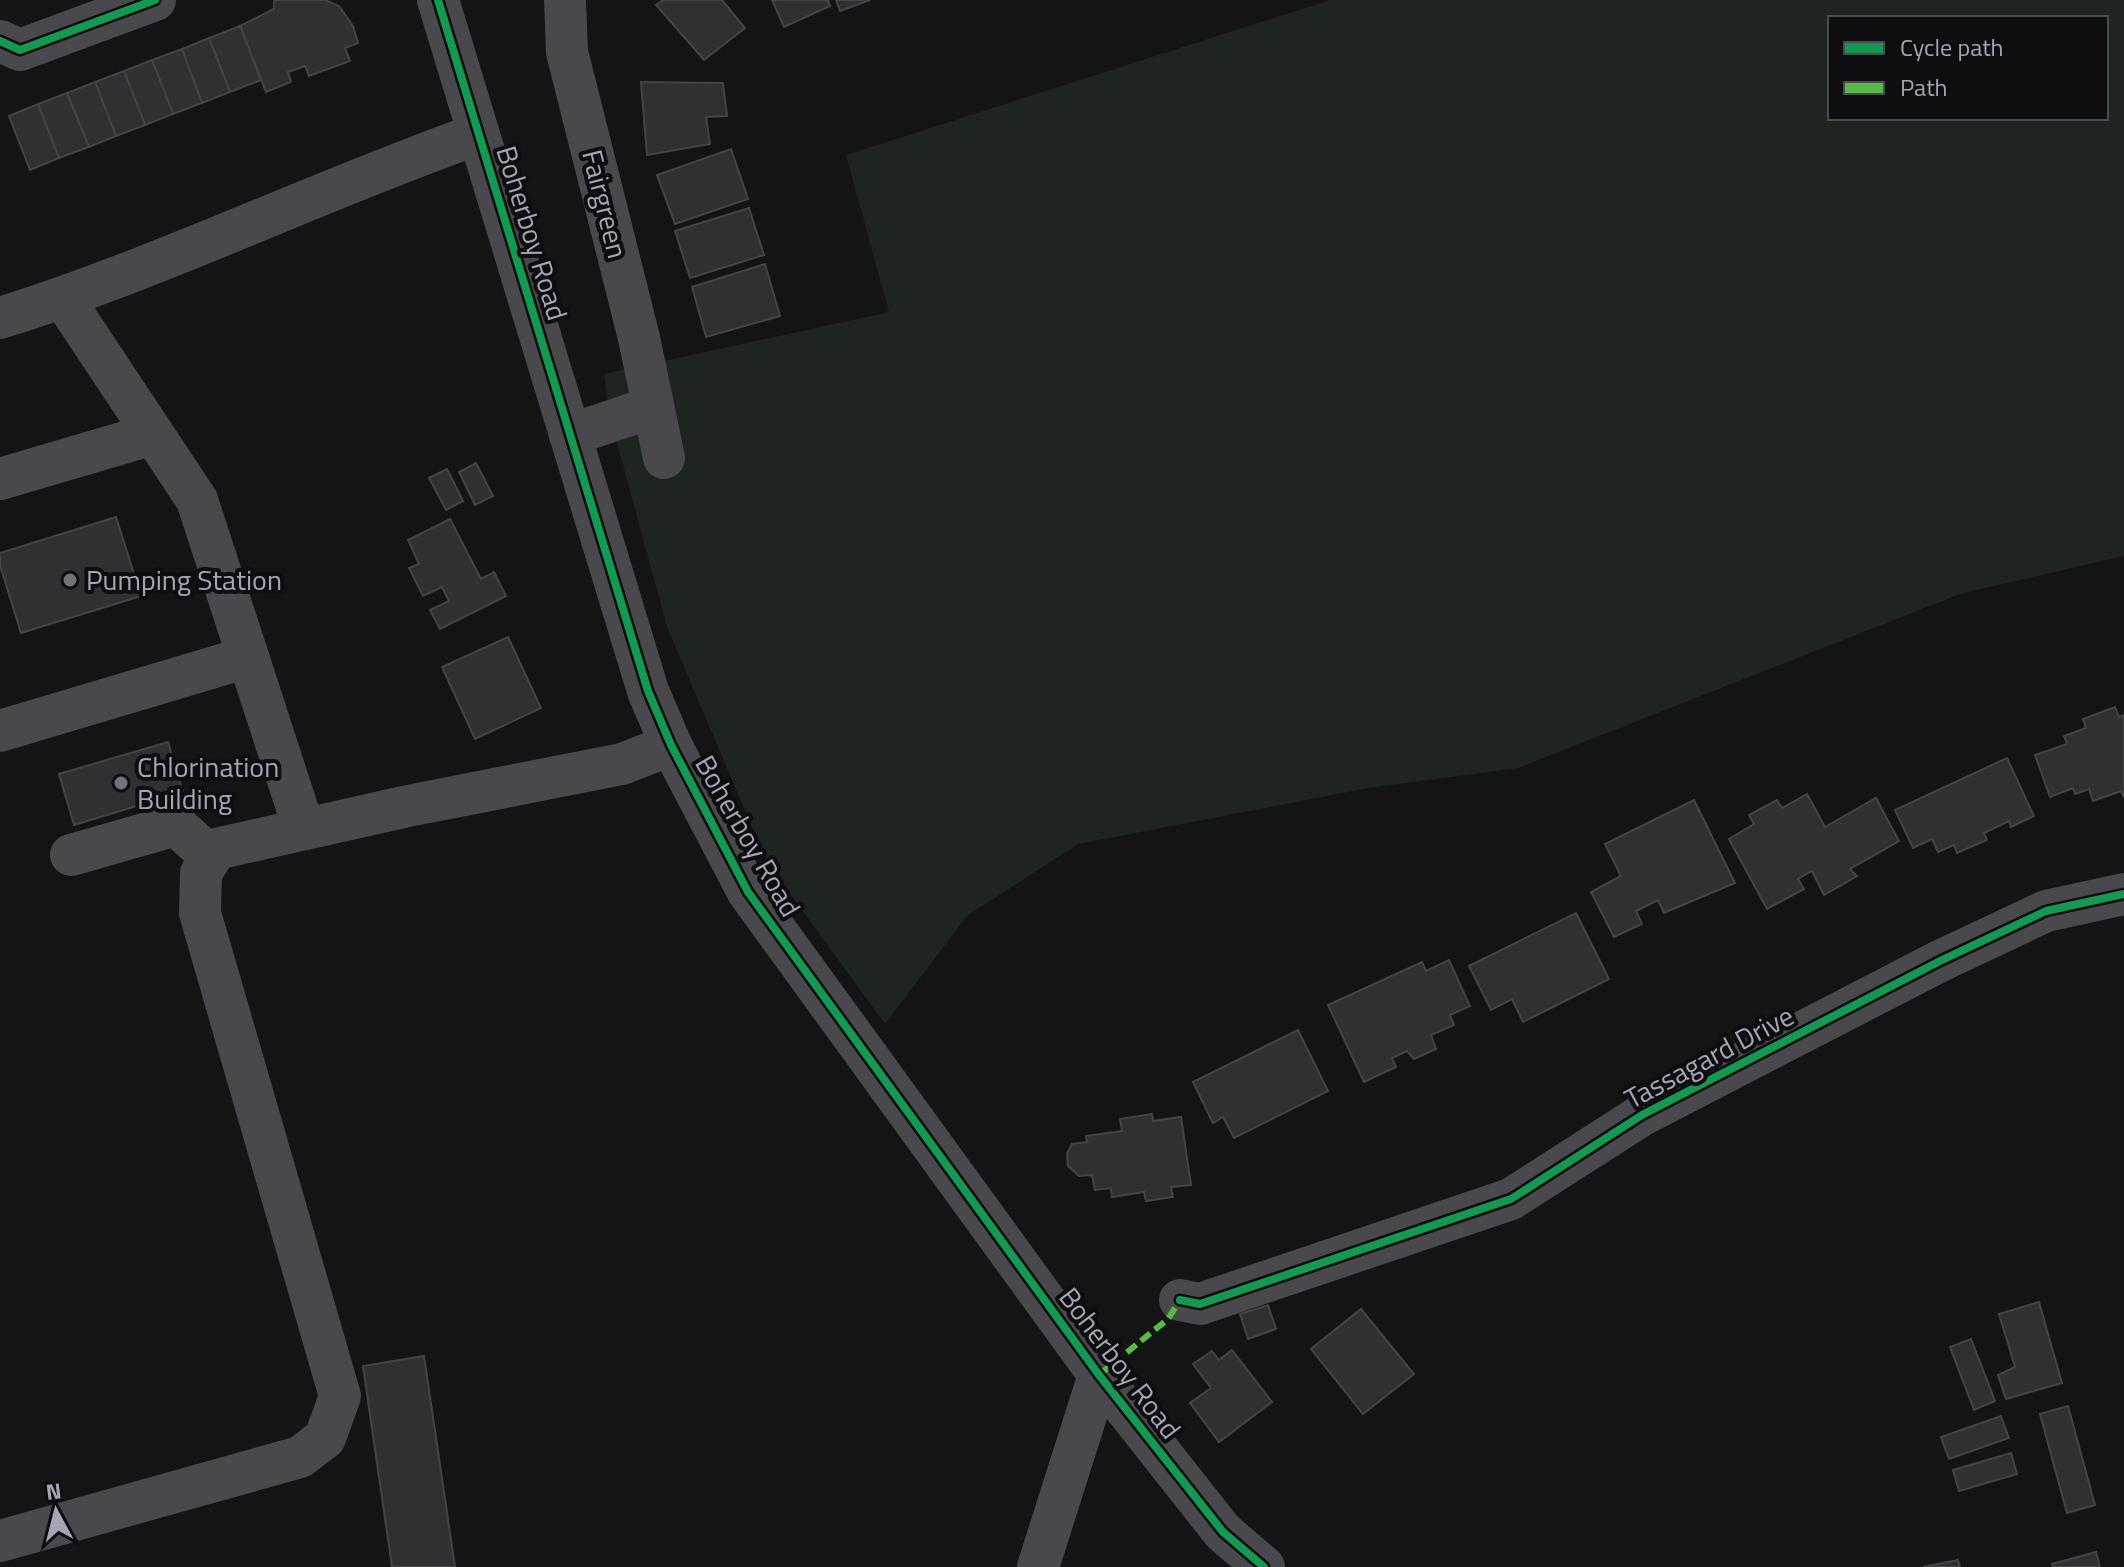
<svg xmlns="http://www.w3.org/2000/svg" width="2124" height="1567" viewBox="0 0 2124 1567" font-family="'Titillium Web',sans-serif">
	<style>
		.green { fill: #1e2420; fill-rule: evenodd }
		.building { fill: #303032; stroke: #444348; stroke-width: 2 }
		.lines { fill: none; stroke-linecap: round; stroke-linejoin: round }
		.minor { stroke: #48484d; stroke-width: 42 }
		.quiet { stroke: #58b947; stroke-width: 6; stroke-dasharray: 12 6; stroke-linecap: butt }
		.cycleway-casing { stroke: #0e0e10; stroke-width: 13 }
		.cycleway { stroke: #139951; stroke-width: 8 }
		.poi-dot { fill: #72727d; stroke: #0e0e10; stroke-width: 3 }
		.labels { text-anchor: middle; stroke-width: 8; stroke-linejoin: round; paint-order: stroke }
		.street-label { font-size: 28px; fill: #a5a5b5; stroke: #0e0e10 }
		.poi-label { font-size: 28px; fill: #a5a5b5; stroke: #0e0e10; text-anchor: start }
	</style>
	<rect width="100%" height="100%" fill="#141414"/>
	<path class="green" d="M 1330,0 L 2124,0 L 2124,556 L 1960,594 L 1518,768 L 1369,788 L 1078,844 L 967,916 L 885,1024 L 767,862 L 667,627 L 609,414 L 604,374 L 889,312 L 846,155 ZM 1830,18 L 2106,18 L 2106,118 L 1830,118 Z"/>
	<g class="building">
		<path d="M 325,0 L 339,6 L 353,26 L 358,43 L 345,48 L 350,61 L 309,76 L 305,66 L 288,72 L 291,82 L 266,92 L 240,26 L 274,9 L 274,0 Z"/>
		<path d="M 663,0 L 722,0 L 745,28 L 704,60 L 656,5 Z"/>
		<path d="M 772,0 L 828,0 L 830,6 L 784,27 Z"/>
		<path d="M 836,0 L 870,0 L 840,11 Z"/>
		<path d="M 240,26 L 261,80 L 230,92 L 209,38 Z"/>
		<path d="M 209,38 L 230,92 L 202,103 L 182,49 Z"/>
		<path d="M 182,49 L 202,103 L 173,114 L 152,60 Z"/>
		<path d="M 152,60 L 173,114 L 145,125 L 124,71 Z"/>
		<path d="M 124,71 L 145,125 L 116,136 L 95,82 Z"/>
		<path d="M 95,82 L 116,136 L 89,147 L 67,93 Z"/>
		<path d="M 641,82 L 723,83 L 727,116 L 706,117 L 710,144 L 647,155 Z"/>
		<path d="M 67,93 L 89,147 L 59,158 L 38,104 Z"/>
		<path d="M 38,104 L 59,158 L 30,170 L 9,116 Z"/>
		<path d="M 731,149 L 748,199 L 675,224 L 657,175 Z"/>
		<path d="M 749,208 L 764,255 L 690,278 L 675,231 Z"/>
		<path d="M 765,264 L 780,316 L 706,337 L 692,287 Z"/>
		<path d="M 476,463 L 493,496 L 475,505 L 459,472 Z"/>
		<path d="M 447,469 L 463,501 L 446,510 L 429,478 Z"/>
		<path d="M 116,517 L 141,596 L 21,633 L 0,565 L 0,553 Z"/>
		<path d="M 450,519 L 481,579 L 494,572 L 506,596 L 440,629 L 430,610 L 449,601 L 442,587 L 423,596 L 409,568 L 419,564 L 408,540 Z"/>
		<path d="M 508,637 L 541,708 L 475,739 L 442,667 Z"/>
		<path d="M 2115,707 L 2119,717 L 2124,715 L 2124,798 L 2121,791 L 2093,801 L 2089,789 L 2075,794 L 2073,788 L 2050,797 L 2035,755 L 2067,744 L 2064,736 L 2086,728 L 2083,719 Z"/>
		<path d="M 168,742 L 183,792 L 74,825 L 59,774 Z"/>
		<path d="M 2007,758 L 2034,816 L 2011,827 L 2009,821 L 1984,833 L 1987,840 L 1957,853 L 1954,845 L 1938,852 L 1932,839 L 1913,848 L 1895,810 Z"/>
		<path d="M 1807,794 L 1825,827 L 1876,798 L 1899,841 L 1850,869 L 1857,876 L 1824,895 L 1812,871 L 1798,879 L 1804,889 L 1767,909 L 1729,839 L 1754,824 L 1749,815 L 1777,800 L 1782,808 Z"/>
		<path d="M 1694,800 L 1735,883 L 1664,913 L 1658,900 L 1636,911 L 1642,924 L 1614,937 L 1591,892 L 1621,876 L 1605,844 Z"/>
		<path d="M 1576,913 L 1609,979 L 1523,1022 L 1512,999 L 1491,1010 L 1469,966 Z"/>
		<path d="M 1449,960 L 1470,1006 L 1450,1015 L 1454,1025 L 1431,1035 L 1436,1049 L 1414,1059 L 1407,1051 L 1392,1058 L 1396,1067 L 1364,1082 L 1328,1005 L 1422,962 L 1426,971 Z"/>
		<path d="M 1298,1030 L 1328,1091 L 1234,1138 L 1223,1117 L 1213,1123 L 1193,1082 Z"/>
		<path d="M 1152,1114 L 1153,1121 L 1181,1117 L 1191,1185 L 1171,1187 L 1173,1197 L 1146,1201 L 1144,1192 L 1112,1197 L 1111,1188 L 1095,1190 L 1092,1175 L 1079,1176 L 1068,1166 L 1067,1154 L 1072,1144 L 1087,1142 L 1086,1136 L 1122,1131 L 1120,1119 Z"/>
		<path d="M 2039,1302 L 2062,1383 L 2006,1399 L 1998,1375 L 2015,1367 L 1999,1314 Z"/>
		<path d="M 1268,1305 L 1276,1329 L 1248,1339 L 1240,1314 Z"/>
		<path d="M 1361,1309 L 1414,1374 L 1363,1414 L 1311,1349 Z"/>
		<path d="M 1971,1339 L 1995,1401 L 1974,1410 L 1950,1347 Z"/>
		<path d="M 1232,1350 L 1272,1402 L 1219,1442 L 1190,1403 L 1211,1388 L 1193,1364 L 1212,1351 L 1219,1360 Z"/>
		<path d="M 424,1356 L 455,1567 L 392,1567 L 363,1366 Z"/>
		<path d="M 2068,1406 L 2095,1505 L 2067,1513 L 2040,1414 Z"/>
		<path d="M 2001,1416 L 2009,1438 L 1949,1459 L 1941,1437 Z"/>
		<path d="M 2011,1453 L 2017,1474 L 1959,1491 L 1953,1470 Z"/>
		<path d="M 2096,1552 L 2100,1567 L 2053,1567 L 2052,1564 Z"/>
		<path d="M 1958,1560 L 1960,1567 L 1923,1567 Z"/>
	</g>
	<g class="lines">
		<g class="minor">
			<path d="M 438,0 L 648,691 L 671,745 L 748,892 L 1099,1375 L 1223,1532 L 1264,1567"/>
			<path d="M 565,0 L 567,52 L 639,338 L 664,458"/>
			<path d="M 0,41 L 20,50 L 155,0"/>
			<path d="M 63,298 L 197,500 L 304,829"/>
			<path d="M 0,318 C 163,267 317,191 478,134"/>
			<path d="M 570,435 L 653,407"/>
			<path d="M 0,479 L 153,434"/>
			<path d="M 0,731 L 248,657"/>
			<path d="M 71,855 L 176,825 L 211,857"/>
			<path d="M 1180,1300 L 1200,1304 L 1511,1199 L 1642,1115 L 1940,961 L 2046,911 L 2124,894"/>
			<path d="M 0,1541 L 300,1457 L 325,1438 L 340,1396 L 200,913 L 201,873 L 216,849 L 408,806 L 622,764 L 671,745"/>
			<path d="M 1038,1567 L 1099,1375"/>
		</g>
		<path class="quiet" d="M 1099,1375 L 1168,1319 L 1180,1300"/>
		<g class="cycleway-casing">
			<g id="cycleway">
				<path d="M 438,0 L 648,691 L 671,745 L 748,892 L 1099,1375 L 1223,1532 L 1264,1567"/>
				<path d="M 0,41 L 20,50 L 155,0"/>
				<path d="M 1180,1300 L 1200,1304 L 1511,1199 L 1642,1115 L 1940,961 L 2046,911 L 2124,894"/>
			</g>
		</g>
		<use href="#cycleway" class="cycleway"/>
	</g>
	<g class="poi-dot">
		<circle cx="70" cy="580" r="8"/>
		<circle cx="121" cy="783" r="8"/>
	</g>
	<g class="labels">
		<g class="street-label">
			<text transform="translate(605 204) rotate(76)" y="10">Fairgreen</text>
			<text transform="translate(532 233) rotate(73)" y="10">Boherboy Road</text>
			<text transform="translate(748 836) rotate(60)" y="10">Boherboy Road</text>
			<text transform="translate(1709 1057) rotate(-28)" y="10">Tassagard Drive</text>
			<text transform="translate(1120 1363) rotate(53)" y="10">Boherboy Road</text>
		</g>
		<g class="poi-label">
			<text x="86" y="590">Pumping Station</text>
			<text x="137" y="777">Chlorination<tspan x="137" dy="32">Building</tspan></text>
		</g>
	</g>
	<rect x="1828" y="16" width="280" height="104" fill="#0e0e10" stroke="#4a4a52" stroke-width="2"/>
	<rect x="1844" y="42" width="40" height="12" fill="#139951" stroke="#4a4a52" stroke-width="2"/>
	<text x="1900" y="56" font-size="24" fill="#a5a5b5">Cycle path</text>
	<rect x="1844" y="82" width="40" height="12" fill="#58b947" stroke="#4a4a52" stroke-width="2"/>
	<text x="1900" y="96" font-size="24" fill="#a5a5b5">Path</text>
	<g transform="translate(56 1511) rotate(353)" stroke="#0e0e10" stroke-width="6" paint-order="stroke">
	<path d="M0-6L14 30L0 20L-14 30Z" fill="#a5a5b5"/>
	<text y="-12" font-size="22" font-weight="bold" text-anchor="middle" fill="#a5a5b5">N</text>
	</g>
</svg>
